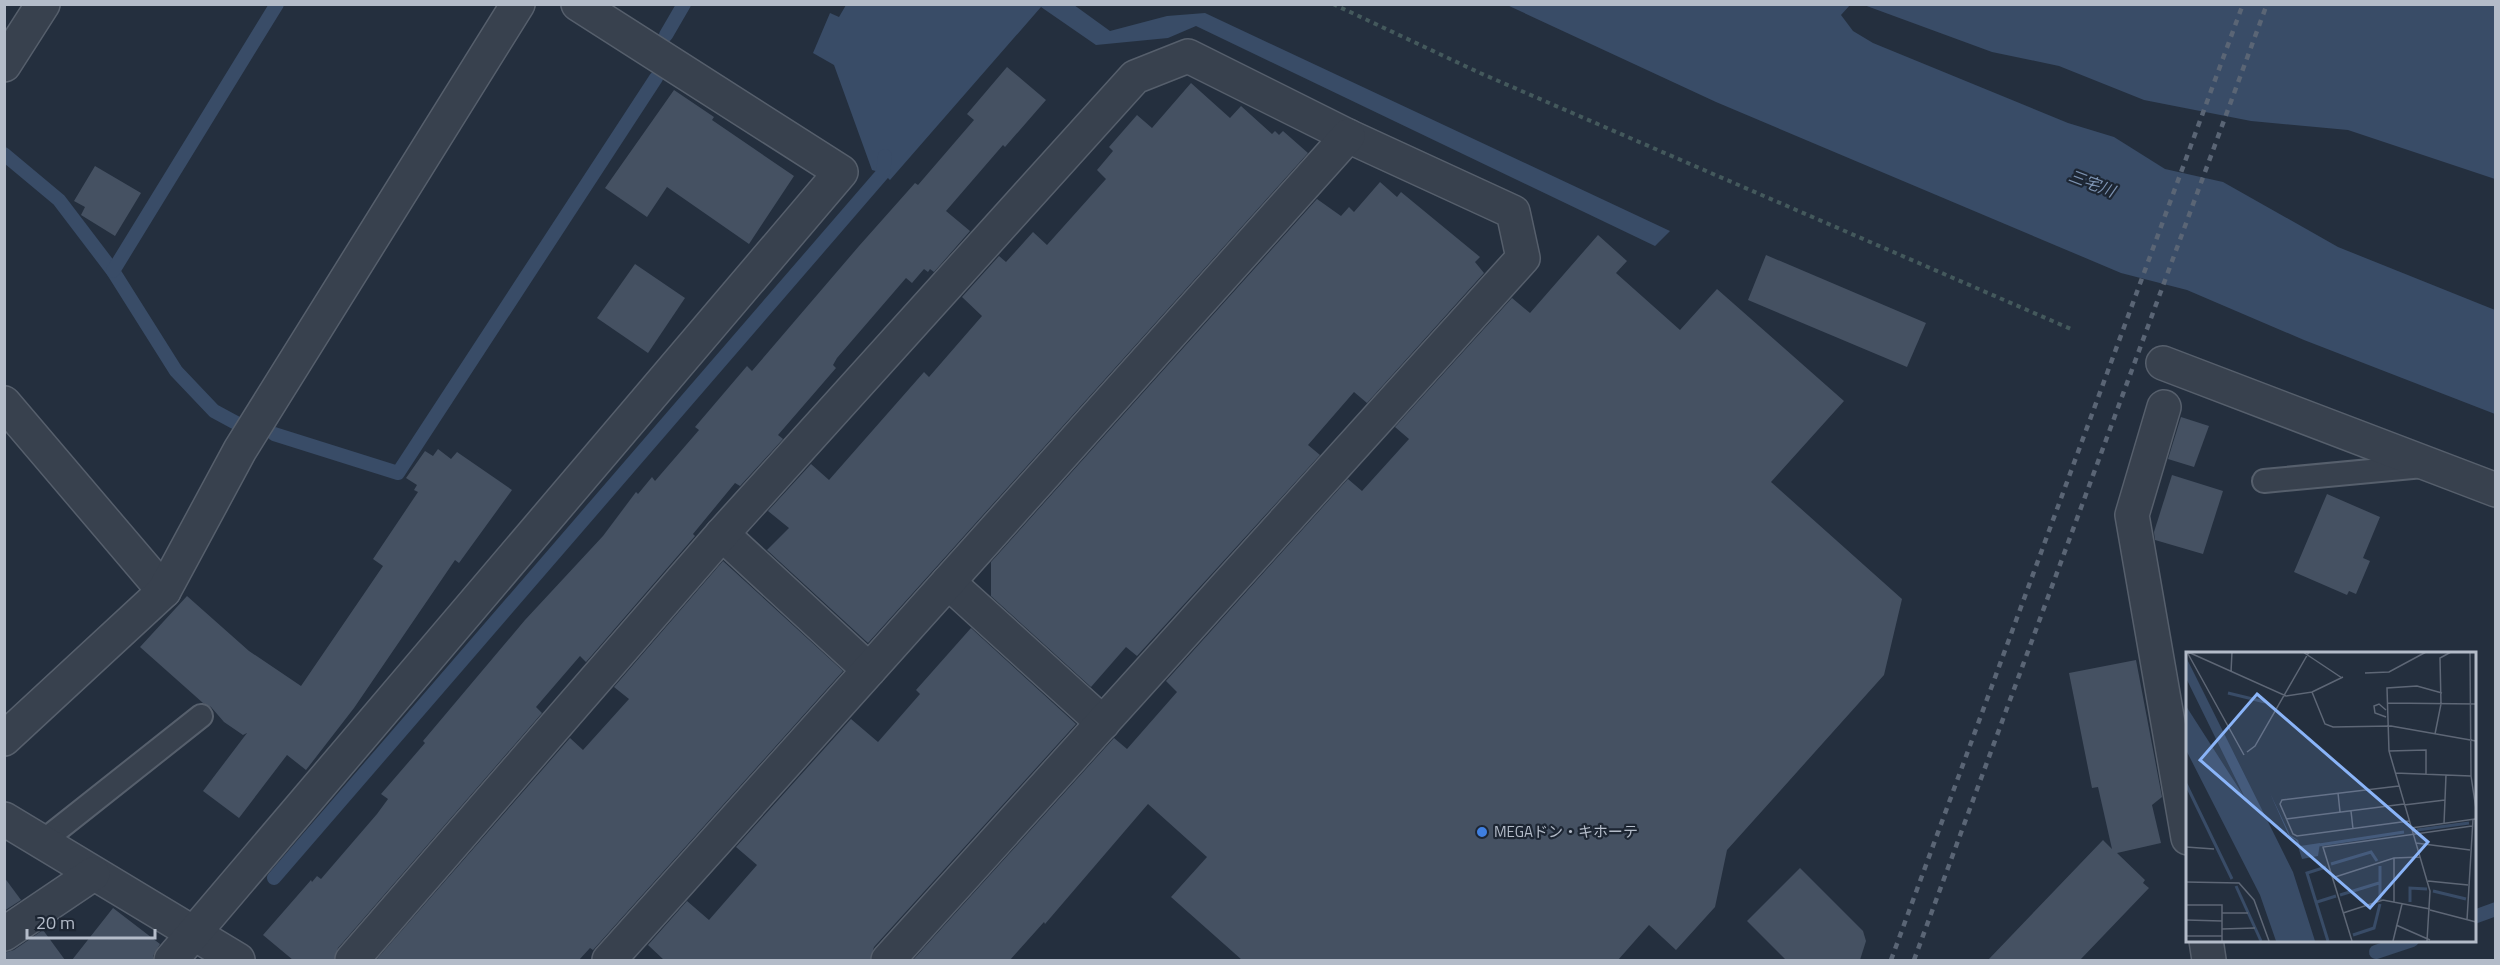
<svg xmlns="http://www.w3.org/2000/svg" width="2500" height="965" viewBox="0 0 2500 965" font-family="'Titillium Web','Noto Sans JP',sans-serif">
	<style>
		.water { fill: #394c67 }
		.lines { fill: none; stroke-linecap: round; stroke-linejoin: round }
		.stream { stroke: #394c67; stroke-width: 14 }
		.building { fill: #455162 }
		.lane-casing { stroke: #565f6c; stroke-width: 26 }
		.street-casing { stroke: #565f6c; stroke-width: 36 }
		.path { stroke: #44595c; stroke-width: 4; stroke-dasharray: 4.5 4.5; stroke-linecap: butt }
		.lane { stroke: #38414e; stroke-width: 22 }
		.street { stroke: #38414e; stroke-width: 33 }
		.rail { stroke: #5a6575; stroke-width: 4.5; stroke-dasharray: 6 6; stroke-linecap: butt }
		.shop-dot { fill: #3f7fe0; stroke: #1d2633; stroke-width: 2 }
		.labels { text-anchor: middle; stroke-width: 4.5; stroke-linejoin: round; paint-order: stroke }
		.poi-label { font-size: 15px; fill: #b4bcc9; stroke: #1d2633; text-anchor: start }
		.water-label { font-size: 16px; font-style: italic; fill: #7c92b1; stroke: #1d2633 }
		.inset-river { fill: none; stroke: #394c67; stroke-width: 3 }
		.inset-road { fill: none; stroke: #5e6776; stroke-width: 1.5 }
		.view { fill: #8ab4f8; fill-opacity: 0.15; stroke: #8ab4f8; stroke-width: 3 }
		.inset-edge { fill: none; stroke: #b4bcc9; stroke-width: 3 }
	</style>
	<rect width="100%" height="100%" fill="#242f3e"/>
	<g class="water">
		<path d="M 846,5 L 1074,5 L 1110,31 L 1167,16 L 1205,13 L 1670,231 L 1655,246 L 1196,26 L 1168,38 L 1096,45 L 1041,7 L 890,180 L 883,173 L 872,170 L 834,65 L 813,53 L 830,13 L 839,17 Z"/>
		<path d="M 1507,5 L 1850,5 L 1841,15 L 1853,31 L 1873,43 L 2068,123 L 2114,137 L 2165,169 L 2223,182 L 2338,247 L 2495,310 L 2495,414 L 2304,340 L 2187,290 L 2121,273 L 1716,102 Z"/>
		<path d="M 1864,5 L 2495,5 L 2495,179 L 2348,130 L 2251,121 L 2144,100 L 2059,66 L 1992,52 Z"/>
	</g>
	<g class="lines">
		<g class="stream">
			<path d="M 666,35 L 684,4"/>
			<path d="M 4,154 L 59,200 L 113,271 L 176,371 L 214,411 L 238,424"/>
			<path d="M 113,271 L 277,4"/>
			<path d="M 274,434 L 398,473 L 656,78"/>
			<path d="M 274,878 L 883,173 L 885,156"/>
			<path d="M 2474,917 L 2496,909"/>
			<path d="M 2376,952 L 2412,940"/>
		</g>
	</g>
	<g class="building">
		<path d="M 1007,67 L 1046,100 L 1005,147 L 1003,145 L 946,211 L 970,231 L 934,272 L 930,269 L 928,272 L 924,269 L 912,283 L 906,278 L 837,358 L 833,365 L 836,368 L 778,435 L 783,439 L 740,486 L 735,483 L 693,534 L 695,536 L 586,662 L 580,656 L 536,707 L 542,713 L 338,948 L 334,960 L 293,960 L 263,935 L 311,880 L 312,882 L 317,876 L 321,879 L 377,814 L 388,799 L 381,794 L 425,743 L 423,741 L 525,620 L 603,536 L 636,492 L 638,494 L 652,477 L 655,481 L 699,430 L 695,427 L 747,366 L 752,371 L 859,246 L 915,183 L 918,185 L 974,120 L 967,114 Z"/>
		<path d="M 1191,83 L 1230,118 L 1241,106 L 1272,134 L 1275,131 L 1279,135 L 1283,131 L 1308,153 L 868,643 L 767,550 L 789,528 L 768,511 L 811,464 L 829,480 L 924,372 L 929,377 L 982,316 L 962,297 L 999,256 L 1006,262 L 1033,232 L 1047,245 L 1106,179 L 1097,170 L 1113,151 L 1109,147 L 1137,115 L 1152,128 Z"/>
		<path d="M 674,90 L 714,117 L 712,120 L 794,176 L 749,244 L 667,187 L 647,217 L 605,188 Z"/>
		<path d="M 95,166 L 141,193 L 115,236 L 81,215 L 85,207 L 74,201 Z"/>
		<path d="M 1380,182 L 1397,197 L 1401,192 L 1480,257 L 1475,262 L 1484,273 L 1367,403 L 1354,392 L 1308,445 L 1320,455 L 1137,656 L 1126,647 L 1091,687 L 991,596 L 991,562 L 1317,199 L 1341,216 L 1349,207 L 1354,212 Z"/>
		<path d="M 1598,235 L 1627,261 L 1616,273 L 1680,330 L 1717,289 L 1844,401 L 1771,482 L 1902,599 L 1884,675 L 1727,850 L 1715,907 L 1676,950 L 1649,925 L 1618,960 L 1242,960 L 1171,897 L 1207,857 L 1148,804 L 1045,924 L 1044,922 L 1010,960 L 913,960 L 1114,738 L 1127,749 L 1177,692 L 1166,681 L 1348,479 L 1362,491 L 1409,439 L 1395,427 L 1512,298 L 1530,313 Z"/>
		<path d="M 1766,255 L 1926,323 L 1907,367 L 1748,300 Z"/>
		<path d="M 635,264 L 685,298 L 648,353 L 597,318 Z"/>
		<path d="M 2181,417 L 2209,426 L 2194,467 L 2168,459 Z"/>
		<path d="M 438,449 L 451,459 L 457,452 L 512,490 L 459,563 L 455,560 L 354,708 L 306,770 L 287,755 L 239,818 L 203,791 L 247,733 L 243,735 L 224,722 L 211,707 L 203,703 L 140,647 L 187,596 L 249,651 L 301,686 L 383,566 L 373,559 L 418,492 L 414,490 L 417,485 L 406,478 L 425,451 L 433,456 Z"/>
		<path d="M 2172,475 L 2223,491 L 2203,554 L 2155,540 L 2154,532 Z"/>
		<path d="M 2327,494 L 2380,517 L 2363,558 L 2370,561 L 2356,594 L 2349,591 L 2347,595 L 2294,572 Z"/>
		<path d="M 723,561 L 843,671 L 593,950 L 590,948 L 579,960 L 376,960 L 570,738 L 583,750 L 629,699 L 614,687 Z"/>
		<path d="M 971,628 L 1076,724 L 874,947 L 870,960 L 664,960 L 648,945 L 687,901 L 709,920 L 757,865 L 736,847 L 851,719 L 878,742 L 920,694 L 916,690 Z"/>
		<path d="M 2136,660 L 2162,797 L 2152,805 L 2161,843 L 2117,853 L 2145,880 L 2143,883 L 2149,888 L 2080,960 L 1988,960 L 2103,840 L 2112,849 L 2098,787 L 2092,788 L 2069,673 Z"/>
		<path d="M 1800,868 L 1863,931 L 1866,941 L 1860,960 L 1786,960 L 1747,921 Z"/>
		<path d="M 4,877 L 21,900 L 4,911 Z"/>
		<path d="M 113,908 L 160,944 L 153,956 L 153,960 L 72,960 Z"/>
		<path d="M 43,930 L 65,960 L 4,960 L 4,953 L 14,950 Z"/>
	</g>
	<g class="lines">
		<g class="lane-casing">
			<g id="lane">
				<path d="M 2264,481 L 2423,466"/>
				<path d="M 42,842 L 201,716"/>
			</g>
		</g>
		<g class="street-casing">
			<g id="street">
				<path d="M 4,65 L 43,4"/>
				<path d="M 2163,363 L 2496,490"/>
				<path d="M 4,403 L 164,591"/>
				<path d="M 2164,407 L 2132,515 L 2188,838"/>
				<path d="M 722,534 L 869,670"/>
				<path d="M 948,582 L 1103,723"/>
				<path d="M 4,739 L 164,591 L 240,450 L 518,4"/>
				<path d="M 4,819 L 238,960"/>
				<path d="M 4,934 L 93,874"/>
				<path d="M 2206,940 L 2209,960"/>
				<path d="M 171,960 L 841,172 L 578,4"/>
				<path d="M 352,960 L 722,534 L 1135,77 L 1188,56 L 1348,136 L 1513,212 L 1523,258 L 888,960"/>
				<path d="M 609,960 L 1348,136"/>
			</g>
		</g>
		<path class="path" d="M 1333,4 L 1480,73 L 2071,329"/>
		<use href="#lane" class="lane"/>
		<use href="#street" class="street"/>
		<g class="rail">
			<path d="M 1891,960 L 2243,4"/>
			<path d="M 1914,960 L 2267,4"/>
		</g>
	</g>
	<circle class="shop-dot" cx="1482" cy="832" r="6"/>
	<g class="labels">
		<g class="poi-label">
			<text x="1494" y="837">MEGAドン・キホーテ</text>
		</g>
		<g class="water-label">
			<text transform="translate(2092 183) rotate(21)" y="6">三宅川</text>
		</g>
	</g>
	<g transform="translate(2186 652)">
		<rect width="290" height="290" fill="#242f3e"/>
		<path d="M 0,5 L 107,220 L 129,289 L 90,289 L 74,243 L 0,98 L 0,54 L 59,146 L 0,26 ZM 84,141 L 104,183 L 112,188 L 114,194 L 134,191 L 132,204 L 116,207 L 110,188 L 103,184 Z" fill="#394c67"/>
		<path class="inset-river" d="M 42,41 L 79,50M 0,132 L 46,227M 231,178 L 283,171M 133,193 L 218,180M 145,212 L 185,200 L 191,209M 140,215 L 121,221 L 142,289M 50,234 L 75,289M 247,239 L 280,247M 154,243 L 193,231M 194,248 L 194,214M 131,250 L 150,244M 224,250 L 224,236 L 241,237M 167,283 L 188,276 L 194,252"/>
		<path class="inset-road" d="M 1,0 L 58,103M 2,0 L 100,44 L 126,40 L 139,72 L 147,75 L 205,74 L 290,89M 117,0 L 156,26M 284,0 L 285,124 L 290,157M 45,20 L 46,0M 179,21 L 203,20 L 240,0M 126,40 L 157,25M 201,51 L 290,52M 200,65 L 189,61 L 188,54 L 193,52 L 200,58M 249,82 L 255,52 L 254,6 L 265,0M 203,99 L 240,98 L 240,122M 61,100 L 69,94 L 123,0M 209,121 L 285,124M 213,134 L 96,148 L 94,152 L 107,182 L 111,184 L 223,169M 152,141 L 154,160M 218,153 L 259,148M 165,159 L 167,177M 100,167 L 218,152M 258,172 L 260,123M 225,176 L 289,167M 230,191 L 284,198M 0,195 L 28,197M 146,226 L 208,206 L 234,205M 242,229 L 282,233M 0,230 L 53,231 L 68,248 L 83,289M 208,250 L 208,206M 0,253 L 36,253 L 36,289M 244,258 L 290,270M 36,261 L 62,261M 157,261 L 197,248 L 244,257M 0,268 L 36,269M 281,268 L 287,167M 210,273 L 244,288M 36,277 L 69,276M 0,284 L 36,284M 166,289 L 137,195 L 286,174M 207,289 L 216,252M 241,289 L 244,239 L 203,99 L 201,36 L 231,34 L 256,41"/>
		<path class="view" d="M 71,42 L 242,190 L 184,256 L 14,108 Z"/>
		<rect width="290" height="290" class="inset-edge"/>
	</g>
	<rect width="2500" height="965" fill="none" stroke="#b4bcc9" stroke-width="12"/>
	<path d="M27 929v9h128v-9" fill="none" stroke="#b4bcc9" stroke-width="3"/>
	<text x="36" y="929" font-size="18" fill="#b4bcc9" stroke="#1d2633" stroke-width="4.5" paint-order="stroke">20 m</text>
</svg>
